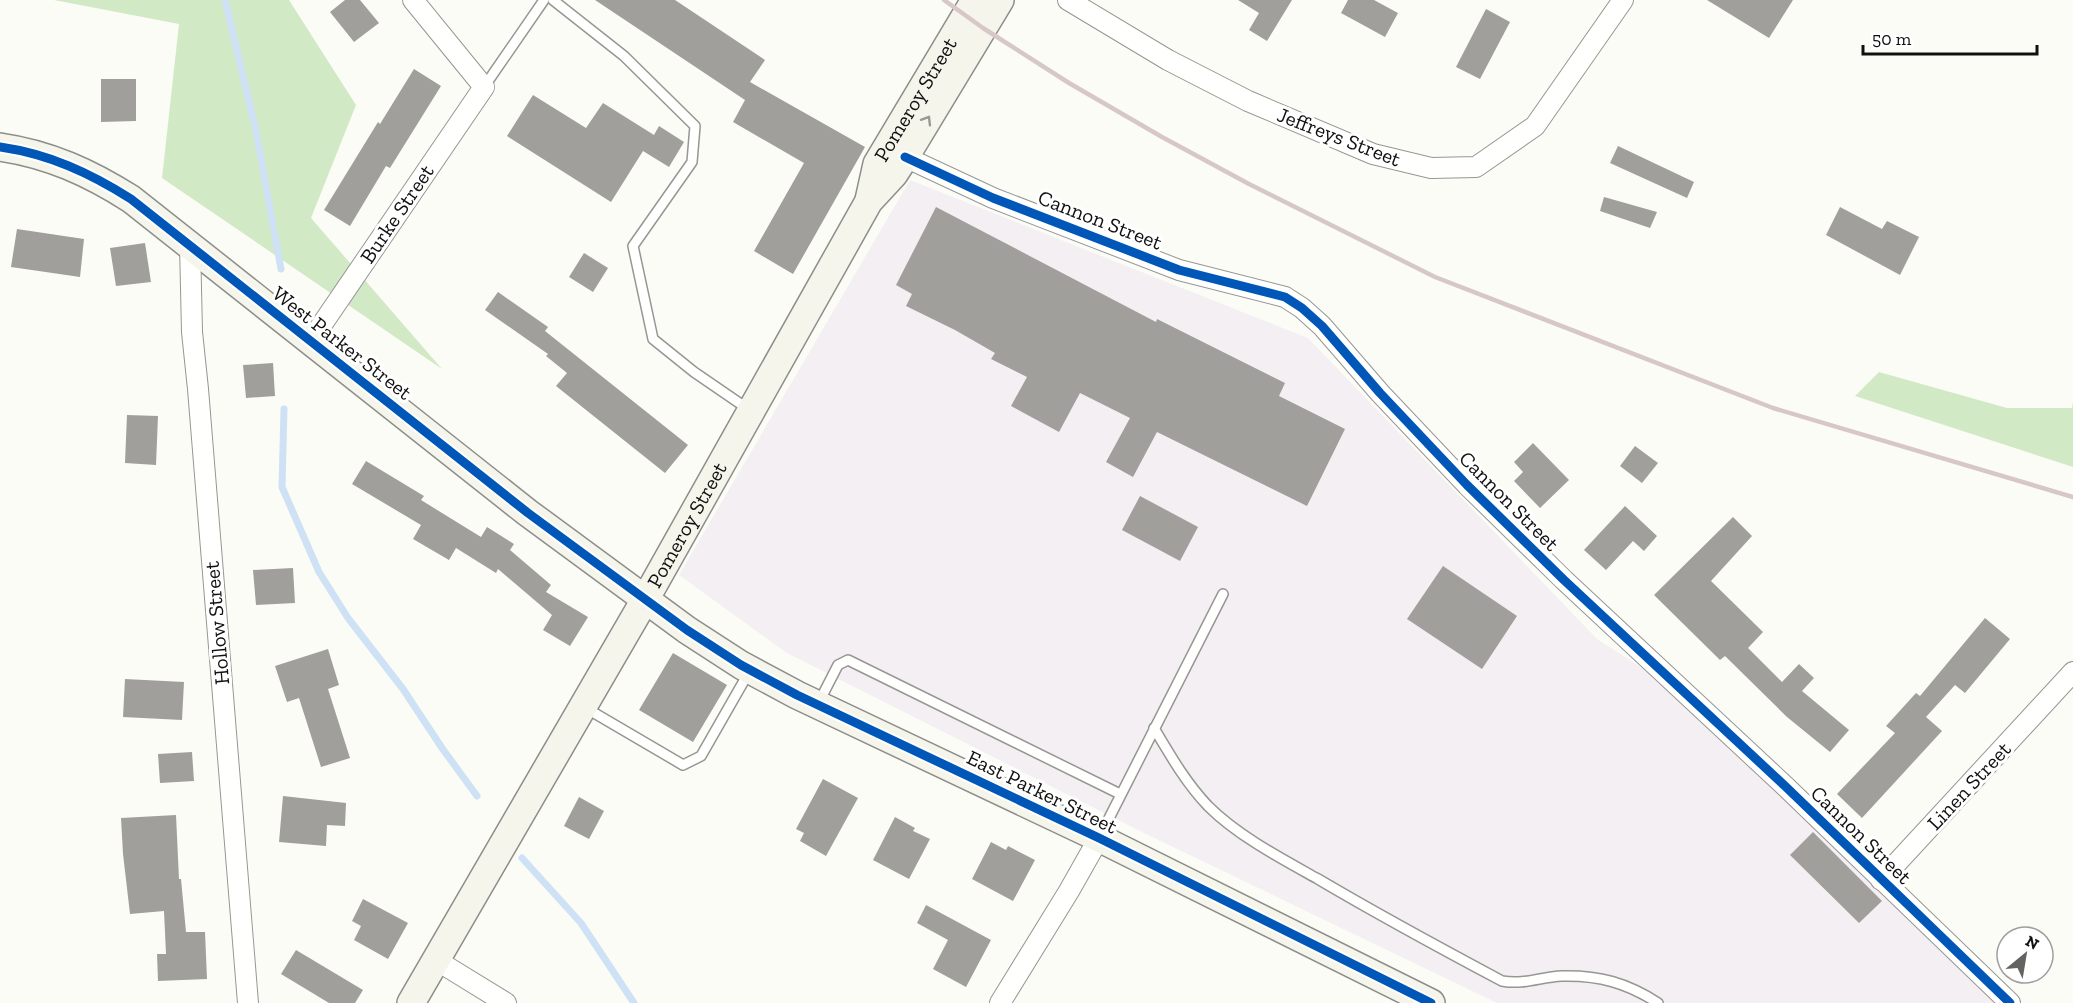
<svg xmlns="http://www.w3.org/2000/svg" width="2073" height="1003" viewBox="0 0 2073 1003" font-family="'Zilla Slab',serif">
	<style>
		.industrial { fill: #f4eff2 }
		.forest { fill: #d2e9c6 }
		.lines { fill: none; stroke-linecap: round; stroke-linejoin: round }
		.stream { stroke: #cee1f5; stroke-width: 7 }
		.building { fill: #a09f9c }
		.lane-casing { stroke: #969694; stroke-width: 12 }
		.street-casing { stroke: #969694; stroke-width: 22 }
		.secondary-casing { stroke: #8d8d8b; stroke-width: 30 }
		.lane { stroke: #fffffe; stroke-width: 9 }
		.street { stroke: #fffffe; stroke-width: 20 }
		.secondary { stroke: #f5f5ec; stroke-width: 27 }
		.rail { stroke: #d7c8c7; stroke-width: 4.5 }
		.cycleway-casing { stroke: #fff; stroke-width: 13 }
		.cycleway { stroke: #0057b8; stroke-width: 9 }
		.oneway { stroke: #999994 }
		.labels { text-anchor: middle; stroke-width: 6; stroke-linejoin: round; paint-order: stroke }
		.street-label { font-size: 21px; fill: #101010; stroke: #fff }
	</style>
	<rect width="100%" height="100%" fill="#fcfcf7"/>
	<path class="industrial" d="M 910,180 L 1308,338 L 1597,639 L 1653,675 L 1846,854 L 1997,1003 L 1497,1003 L 1142,832 L 787,653 L 679,575 Z"/>
	<g class="forest">
		<path d="M 54,0 L 289,0 L 356,105 L 311,218 L 442,369 L 162,178 L 179,24 Z"/>
		<path d="M 1879,372 L 2007,408 L 2072,408 L 2073,402 L 2073,467 L 1855,396 Z"/>
	</g>
	<g class="lines">
		<g class="stream">
			<path d="M 225,0 L 256,131 L 281,269"/>
			<path d="M 284,409 L 282,487 L 319,572 L 348,618 L 403,689 L 442,748 L 477,796"/>
			<path d="M 522,858 L 581,923 L 634,1003"/>
		</g>
	</g>
	<g class="building">
		<path d="M 345,0 L 360,0 L 379,23 L 354,42 L 330,12 Z"/>
		<path d="M 595,0 L 675,0 L 765,60 L 750,82 L 865,147 L 793,274 L 754,251 L 804,163 L 733,122 L 745,100 Z"/>
		<path d="M 1238,0 L 1292,0 L 1267,41 L 1249,30 L 1259,13 Z"/>
		<path d="M 1348,0 L 1374,0 L 1398,13 L 1385,37 L 1341,13 Z"/>
		<path d="M 1707,0 L 1793,0 L 1769,38 Z"/>
		<path d="M 1486,9 L 1510,22 L 1480,79 L 1456,67 Z"/>
		<path d="M 414,69 L 441,86 L 390,168 L 386,166 L 350,226 L 324,210 L 378,122 L 380,124 Z"/>
		<path d="M 101,79 L 136,79 L 136,121 L 101,122 Z"/>
		<path d="M 533,95 L 586,128 L 603,103 L 654,135 L 659,126 L 684,142 L 669,167 L 643,151 L 611,202 L 507,136 Z"/>
		<path d="M 1618,146 L 1694,182 L 1687,198 L 1610,163 Z"/>
		<path d="M 1604,197 L 1657,212 L 1650,228 L 1600,211 Z"/>
		<path d="M 936,207 L 1156,322 L 1157,319 L 1285,383 L 1279,396 L 1345,429 L 1307,506 L 1157,432 L 1133,477 L 1106,462 L 1130,418 L 1080,393 L 1059,432 L 1011,406 L 1027,377 L 991,359 L 995,353 L 955,330 L 906,306 L 912,294 L 896,285 Z"/>
		<path d="M 1840,207 L 1882,229 L 1887,221 L 1919,237 L 1900,275 L 1826,235 Z"/>
		<path d="M 17,229 L 84,239 L 80,277 L 11,267 Z"/>
		<path d="M 145,243 L 151,282 L 116,286 L 110,248 Z"/>
		<path d="M 584,253 L 608,268 L 593,292 L 569,277 Z"/>
		<path d="M 498,292 L 548,327 L 545,331 L 688,445 L 665,473 L 556,386 L 567,373 L 546,356 L 548,354 L 485,310 Z"/>
		<path d="M 273,363 L 275,396 L 246,398 L 243,365 Z"/>
		<path d="M 127,415 L 158,416 L 156,465 L 125,463 Z"/>
		<path d="M 1533,443 L 1569,480 L 1540,508 L 1514,481 L 1523,472 L 1514,462 Z"/>
		<path d="M 1635,446 L 1658,463 L 1642,483 L 1620,466 Z"/>
		<path d="M 366,461 L 424,496 L 421,500 L 481,537 L 487,527 L 514,544 L 510,550 L 551,585 L 546,592 L 588,617 L 570,646 L 543,630 L 552,615 L 498,569 L 496,573 L 456,548 L 449,560 L 413,539 L 421,525 L 352,484 Z"/>
		<path d="M 1140,496 L 1198,527 L 1180,561 L 1122,530 Z"/>
		<path d="M 1625,506 L 1657,536 L 1644,551 L 1633,541 L 1606,570 L 1584,550 Z"/>
		<path d="M 1733,517 L 1752,536 L 1711,581 L 1763,632 L 1748,648 L 1782,682 L 1799,664 L 1814,678 L 1802,691 L 1849,730 L 1830,752 L 1787,717 L 1725,656 L 1720,660 L 1654,595 Z"/>
		<path d="M 1443,566 L 1517,616 L 1482,669 L 1407,619 Z"/>
		<path d="M 293,568 L 295,603 L 256,605 L 253,570 Z"/>
		<path d="M 1985,618 L 2010,639 L 1965,693 L 1955,685 L 1926,717 L 1942,731 L 1862,818 L 1837,794 L 1895,733 L 1886,726 L 1916,693 L 1920,696 Z"/>
		<path d="M 328,649 L 339,685 L 328,689 L 350,758 L 321,767 L 299,698 L 287,702 L 275,666 Z"/>
		<path d="M 673,653 L 727,685 L 693,742 L 639,710 Z"/>
		<path d="M 125,679 L 184,682 L 182,720 L 123,717 Z"/>
		<path d="M 192,752 L 194,781 L 160,783 L 158,754 Z"/>
		<path d="M 823,779 L 858,798 L 826,856 L 800,841 L 804,833 L 796,829 Z"/>
		<path d="M 283,796 L 346,803 L 345,826 L 327,825 L 326,846 L 279,842 Z"/>
		<path d="M 579,797 L 604,811 L 589,839 L 564,826 Z"/>
		<path d="M 176,815 L 179,879 L 181,879 L 186,932 L 205,932 L 207,979 L 158,981 L 157,954 L 166,954 L 164,911 L 130,914 L 123,854 L 121,818 Z"/>
		<path d="M 895,817 L 915,828 L 913,831 L 930,839 L 909,879 L 873,860 Z"/>
		<path d="M 1813,832 L 1882,901 L 1859,923 L 1790,855 Z"/>
		<path d="M 991,842 L 1006,850 L 1008,846 L 1035,860 L 1013,901 L 972,879 Z"/>
		<path d="M 363,899 L 408,923 L 388,959 L 354,940 L 361,926 L 352,921 Z"/>
		<path d="M 926,905 L 991,940 L 966,987 L 933,969 L 948,940 L 917,923 Z"/>
		<path d="M 296,950 L 363,990 L 355,1003 L 329,1003 L 281,974 Z"/>
	</g>
	<g class="lines">
		<g class="lane-casing">
			<g id="lane">
				<path d="M 553,0 L 624,56 L 695,126 L 692,162 L 633,246 L 653,339 L 694,372 L 748,409"/>
				<path d="M 484,87 L 544,0"/>
				<path d="M 819,702 L 838,665 L 848,660 L 1120,794"/>
				<path d="M 584,707 L 683,765 L 701,756 L 749,672"/>
				<path d="M 1154,728 C 1170,755 1186,783 1208,806 C 1238,836 1282,859 1318,879 C 1379,915 1440,948 1502,981 C 1525,985 1540,977 1562,976 C 1599,975 1627,983 1658,1003"/>
				<path d="M 1100,836 L 1223,594"/>
			</g>
		</g>
		<g class="street-casing">
			<g id="street">
				<path d="M 1068,0 L 1168,60 L 1248,101 L 1373,154 L 1431,168 L 1476,167 L 1535,126 L 1623,0"/>
				<path d="M 905,157 L 993,198 L 1179,270 L 1285,297 L 1302,308 L 1322,326 L 1380,393 L 1467,485 L 1564,580 L 1785,786 L 2010,1003"/>
				<path d="M 190,244 L 192,332 L 198,389 L 248,1003"/>
				<path d="M 310,342 L 484,87 L 413,0"/>
				<path d="M 1881,880 L 2073,672"/>
				<path d="M 436,960 L 506,1003"/>
				<path d="M 1000,1003 L 1069,891 L 1099,838"/>
			</g>
		</g>
		<g class="secondary-casing">
			<g id="secondary">
				<path d="M 0,147 C 49,154 90,173 131,199 L 528,513 L 687,630 L 741,665 L 797,695 L 1099,838 L 1431,1003"/>
				<path id="s1" d="M 869,200 L 877,164 L 975,0"/>
				<path id="s2" d="M 411,1003 L 646,598 L 869,201 L 894,174 L 905,157 L 1000,0"/>
			</g>
		</g>
		<use href="#lane" class="lane"/>
		<use href="#street" class="street"/>
		<use href="#secondary" class="secondary"/>
		<path class="rail" d="M 944,0 L 983,28 L 1069,83 L 1162,137 L 1249,184 L 1435,277 L 1773,408 L 2073,497"/>
		<g class="cycleway-casing">
			<g id="cycleway">
				<path d="M 0,147 C 49,154 90,173 131,199 L 528,513 L 687,630 L 741,665 L 797,695 L 1099,838 L 1431,1003"/>
				<path d="M 905,157 L 993,198 L 1179,270 L 1285,297 L 1302,308 L 1322,326 L 1380,393 L 1467,485 L 1564,580 L 1785,786 L 2010,1003"/>
			</g>
		</g>
		<use href="#cycleway" class="cycleway"/>
	</g>
	<defs><path id="oneway-chevron" d="M-2-3.5L2.5 0L-2 3.5" fill="none" stroke-width="1.6" stroke-linecap="round" stroke-linejoin="round" transform="scale(1.5)"/></defs>
	<use class="oneway" href="#oneway-chevron" transform="translate(927 120) rotate(-59)"/>
	<g class="labels">
		<g class="street-label">
			<text dy="7" stroke="none"><textPath href="#s1" startOffset="112">Pomeroy Street</textPath></text>
			<text transform="translate(1339 137) rotate(21)" y="7">Jeffreys Street</text>
			<text transform="translate(397 214) rotate(-56)" y="7">Burke Street</text>
			<text transform="translate(1100 220) rotate(21)" y="7">Cannon Street</text>
			<text transform="translate(342 343) rotate(38)" y="7">West Parker Street</text>
			<text transform="translate(1509 501) rotate(45)" y="7">Cannon Street</text>
			<text dy="7" stroke="none"><textPath href="#s2" startOffset="552">Pomeroy Street</textPath></text>
			<text transform="translate(217 623) rotate(-95)" y="7">Hollow Street</text>
			<text transform="translate(1969 786) rotate(-47)" y="7">Linen Street</text>
			<text transform="translate(1042 792) rotate(26)" y="7">East Parker Street</text>
			<text transform="translate(1861 835) rotate(44)" y="7">Cannon Street</text>
		</g>
	</g>
	<g transform="translate(2025 955) rotate(30)"><circle r="28" fill="#ffffff" stroke="#9f9f9f" stroke-width="1.5"/>
	<path d="M0-4.5L10 22L0 15L-10 22Z" fill="#636361"/>
	<text y="-9" font-size="16" font-weight="bold" text-anchor="middle" fill="#101010">N</text>
	</g>
	<path d="M1863 45v9h174v-9" fill="none" stroke="#101010" stroke-width="3"/>
	<text x="1872" y="45" font-size="18" fill="#101010" stroke="#ffffff" stroke-width="4.5" paint-order="stroke">50 m</text>
</svg>
